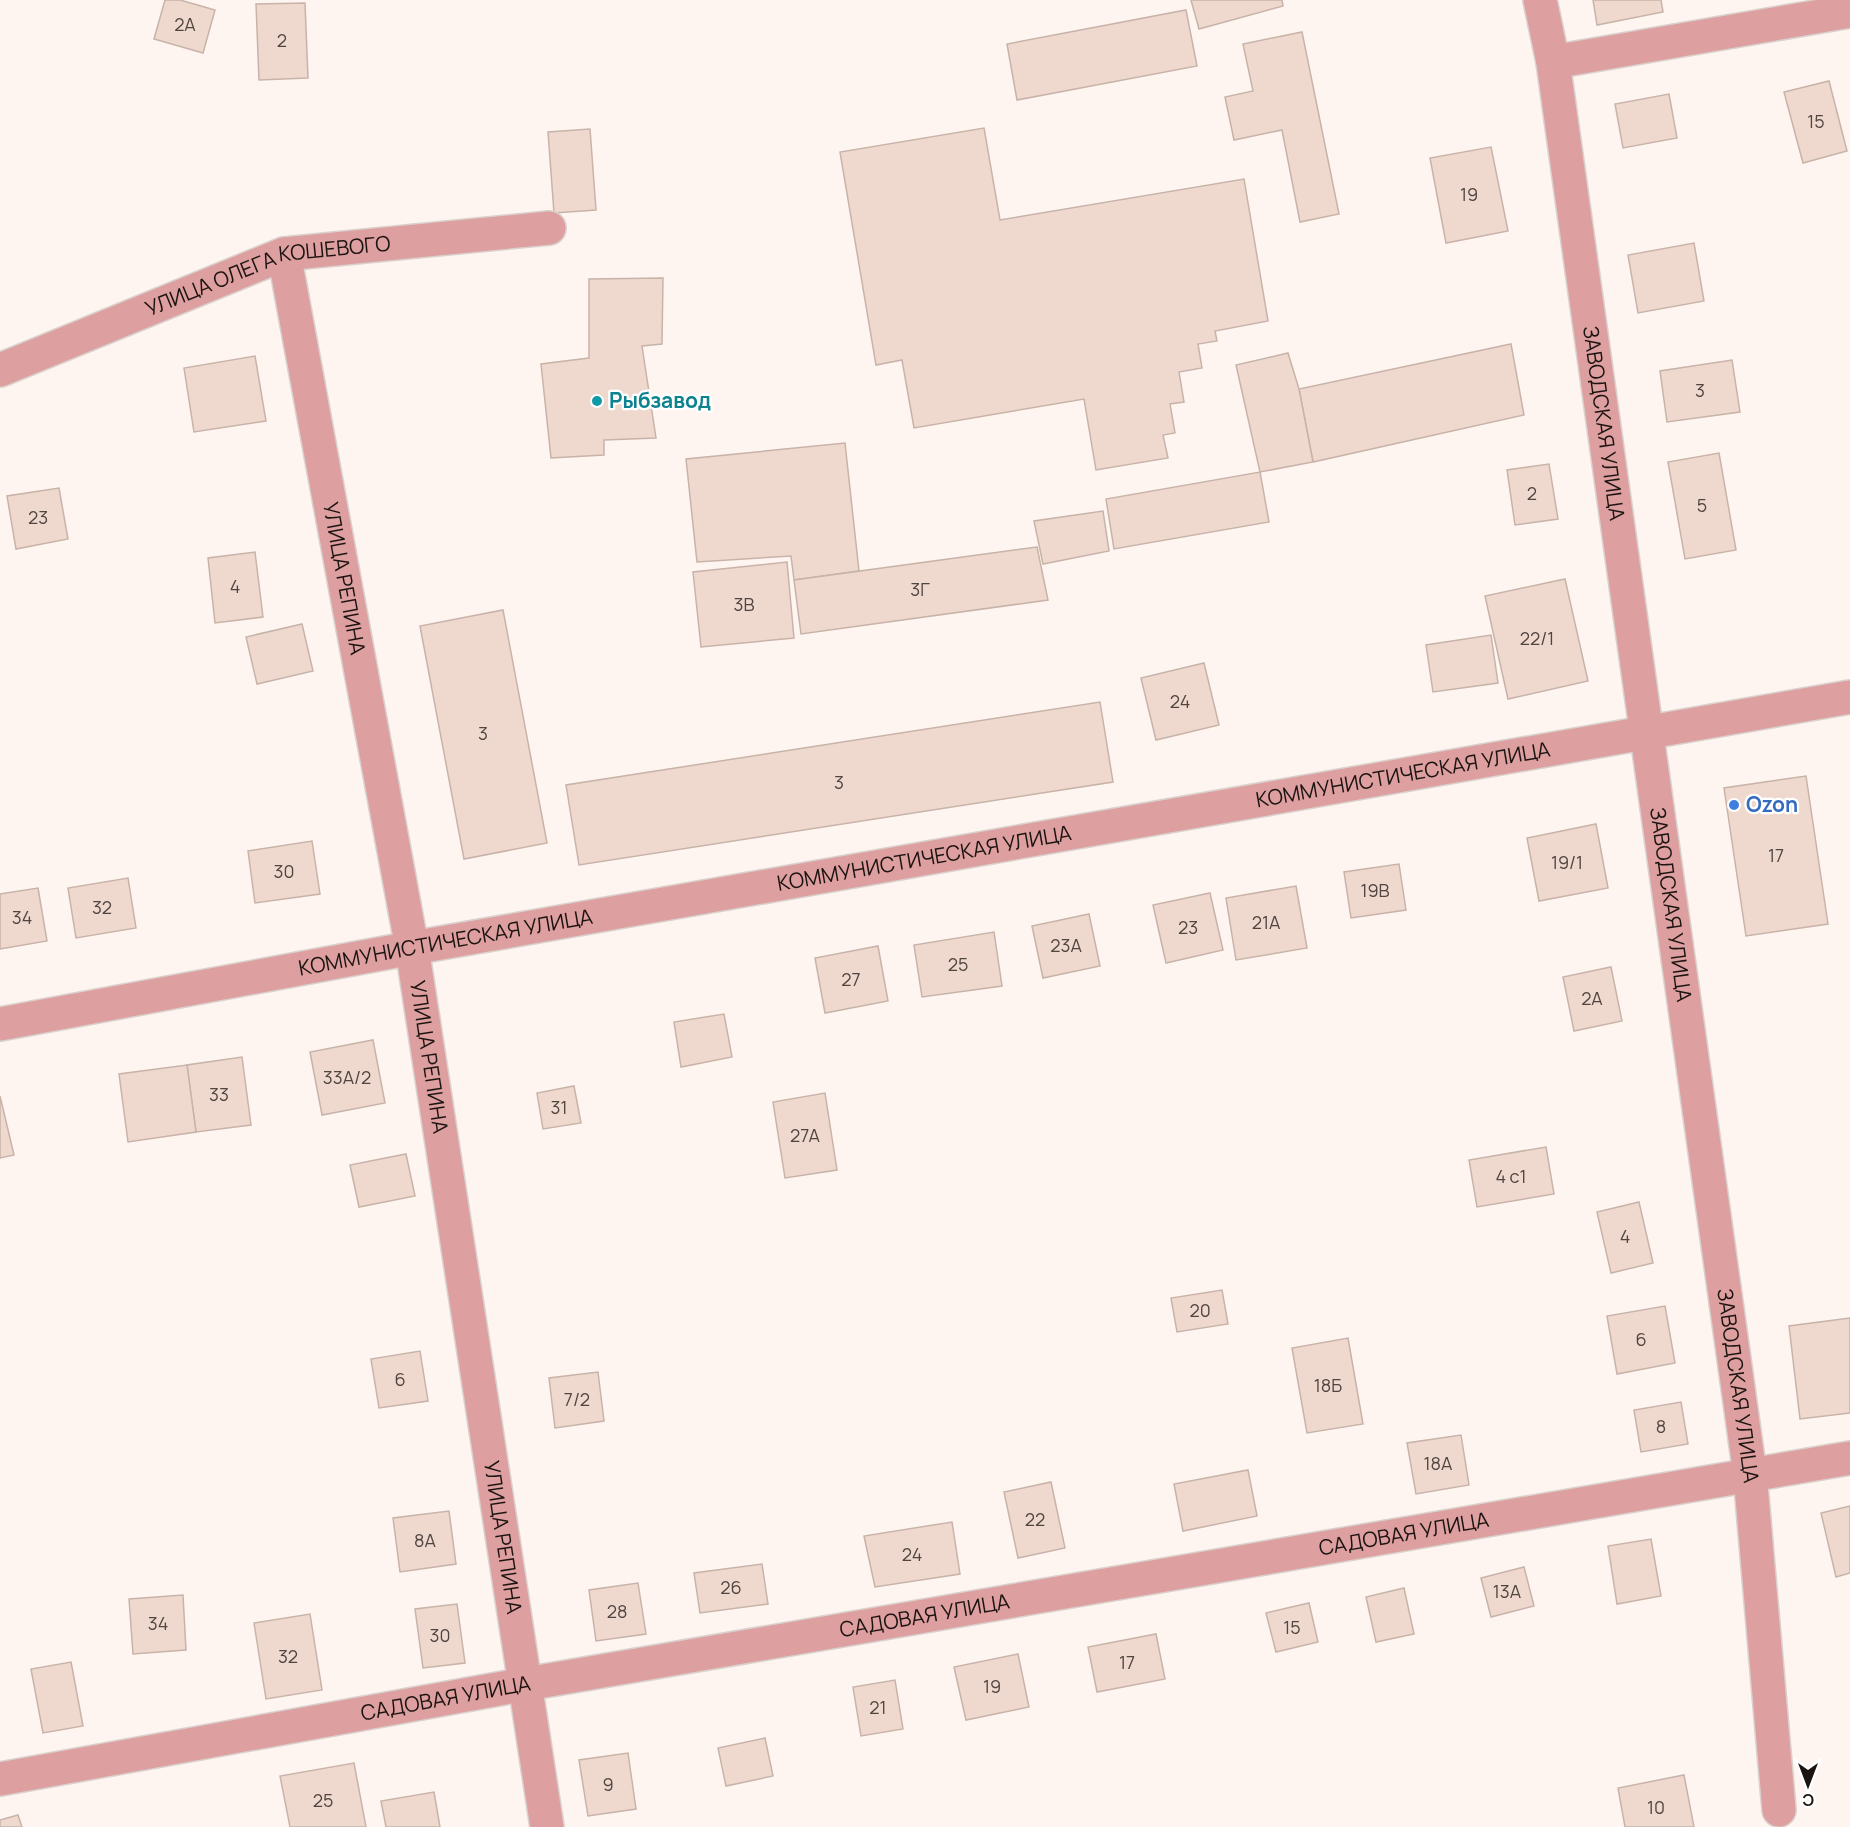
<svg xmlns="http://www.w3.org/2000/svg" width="1850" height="1827" viewBox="0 0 1850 1827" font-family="Manrope,sans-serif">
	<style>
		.building { fill: #efd9cf; stroke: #c8b3a9; stroke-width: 1.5 }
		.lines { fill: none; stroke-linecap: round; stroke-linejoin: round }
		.minor-casing { stroke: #dad1cd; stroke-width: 36 }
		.tertiary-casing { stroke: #dad1cd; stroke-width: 36 }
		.minor { stroke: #dd9f9f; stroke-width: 33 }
		.tertiary { stroke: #dd9f9f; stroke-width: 33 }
		.culture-dot { fill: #0f9aa8; stroke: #fff; stroke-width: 2 }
		.shop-dot { fill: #3f7fe0; stroke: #fff; stroke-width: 2 }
		.labels { text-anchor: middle; stroke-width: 4.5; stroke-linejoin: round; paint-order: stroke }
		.number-label { font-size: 18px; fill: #514540 }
		.street-label { font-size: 21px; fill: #1c1411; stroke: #fff }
		.culture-label { font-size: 21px; font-weight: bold; fill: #0d838f; stroke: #fff; text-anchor: start }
		.shop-label { font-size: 21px; font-weight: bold; fill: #366cbe; stroke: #fff; text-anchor: start }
	</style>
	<rect width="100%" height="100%" fill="#fef5f1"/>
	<g class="building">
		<path d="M 165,0 L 180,0 L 215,10 L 203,53 L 154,39 Z"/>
		<path d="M 1191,0 L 1282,0 L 1283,6 L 1199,29 Z"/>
		<path d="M 1593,0 L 1661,0 L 1663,12 L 1597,25 Z"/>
		<path d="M 305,3 L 308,78 L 259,80 L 256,4 Z"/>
		<path d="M 1186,10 L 1197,66 L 1017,100 L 1007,44 Z"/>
		<path d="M 1302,32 L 1339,214 L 1300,222 L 1282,130 L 1234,140 L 1225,97 L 1253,91 L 1243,44 Z"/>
		<path d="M 1829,81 L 1847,151 L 1803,163 L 1784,92 Z"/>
		<path d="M 1669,94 L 1677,138 L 1623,148 L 1615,104 Z"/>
		<path d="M 984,128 L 1000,220 L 1244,179 L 1268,321 L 1215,331 L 1217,341 L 1198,344 L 1202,368 L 1179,372 L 1184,402 L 1170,404 L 1175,433 L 1163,435 L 1168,458 L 1096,470 L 1084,399 L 914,428 L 902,360 L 876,365 L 840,152 Z"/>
		<path d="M 590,129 L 596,210 L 554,213 L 548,132 Z"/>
		<path d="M 1491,147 L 1508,231 L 1446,243 L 1430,158 Z"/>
		<path d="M 1694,243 L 1704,301 L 1638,313 L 1628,255 Z"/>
		<path d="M 663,278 L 662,344 L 642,346 L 656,438 L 604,440 L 604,455 L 551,458 L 541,364 L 589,358 L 589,279 Z"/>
		<path d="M 1511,344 L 1524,415 L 1313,462 L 1299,389 Z"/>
		<path d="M 1288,353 L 1299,389 L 1313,462 L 1260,472 L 1236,365 Z"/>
		<path d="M 255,356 L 266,421 L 194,432 L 184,368 Z"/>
		<path d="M 1732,360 L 1740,412 L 1667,422 L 1660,371 Z"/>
		<path d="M 845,443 L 859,571 L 794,580 L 791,556 L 697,562 L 686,459 Z"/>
		<path d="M 1719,453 L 1736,550 L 1685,559 L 1668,462 Z"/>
		<path d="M 1549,464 L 1558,519 L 1515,525 L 1507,470 Z"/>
		<path d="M 1260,472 L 1269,522 L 1114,549 L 1106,499 Z"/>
		<path d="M 59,488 L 68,539 L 16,549 L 7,496 Z"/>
		<path d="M 1103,511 L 1109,551 L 1043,564 L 1034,521 Z"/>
		<path d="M 1037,547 L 1048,600 L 801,634 L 794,580 Z"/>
		<path d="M 255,552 L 263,617 L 215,623 L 208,558 Z"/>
		<path d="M 787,562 L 794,638 L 701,647 L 693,572 Z"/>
		<path d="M 1565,579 L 1588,681 L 1508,699 L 1485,596 Z"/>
		<path d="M 503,610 L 547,843 L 464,859 L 420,626 Z"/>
		<path d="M 302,624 L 313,671 L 257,684 L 246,637 Z"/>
		<path d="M 1491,635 L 1498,683 L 1433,692 L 1426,645 Z"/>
		<path d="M 1204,663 L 1219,725 L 1156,740 L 1141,678 Z"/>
		<path d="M 1100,702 L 1113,782 L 579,865 L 566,785 Z"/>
		<path d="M 1806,776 L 1828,924 L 1746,936 L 1724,788 Z"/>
		<path d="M 1596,824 L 1608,888 L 1539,901 L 1527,838 Z"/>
		<path d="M 312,841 L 320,894 L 255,903 L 248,851 Z"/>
		<path d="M 1399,864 L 1406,910 L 1351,918 L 1344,872 Z"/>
		<path d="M 128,878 L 136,928 L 76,938 L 68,888 Z"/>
		<path d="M 1296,886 L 1307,948 L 1236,960 L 1226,898 Z"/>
		<path d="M 38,888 L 47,941 L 0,949 L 0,894 Z"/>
		<path d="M 1210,893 L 1223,950 L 1166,963 L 1153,905 Z"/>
		<path d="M 1089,914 L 1100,966 L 1043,978 L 1032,926 Z"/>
		<path d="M 994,932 L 1002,986 L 922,997 L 914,945 Z"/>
		<path d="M 878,946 L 888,1001 L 825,1013 L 815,958 Z"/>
		<path d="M 1611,967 L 1622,1021 L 1574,1031 L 1563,977 Z"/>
		<path d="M 724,1014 L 732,1057 L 681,1067 L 674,1022 Z"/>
		<path d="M 373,1040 L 385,1103 L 322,1115 L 310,1052 Z"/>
		<path d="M 242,1057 L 251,1125 L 196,1132 L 187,1065 Z"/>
		<path d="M 187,1065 L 196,1132 L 128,1142 L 119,1074 Z"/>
		<path d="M 574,1086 L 581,1123 L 543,1129 L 537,1093 Z"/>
		<path d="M 825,1093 L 837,1170 L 785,1178 L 773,1102 Z"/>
		<path d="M 0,1096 L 14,1155 L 0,1158 Z"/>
		<path d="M 1546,1147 L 1554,1194 L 1477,1207 L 1469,1160 Z"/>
		<path d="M 406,1154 L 415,1196 L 359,1207 L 350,1165 Z"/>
		<path d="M 1639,1202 L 1653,1263 L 1611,1273 L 1597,1212 Z"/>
		<path d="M 1222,1290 L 1228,1324 L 1177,1332 L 1171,1298 Z"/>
		<path d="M 1665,1306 L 1675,1363 L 1617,1374 L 1607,1316 Z"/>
		<path d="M 1850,1318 L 1850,1413 L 1800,1419 L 1789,1326 Z"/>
		<path d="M 1348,1338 L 1363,1424 L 1307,1433 L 1292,1348 Z"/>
		<path d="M 420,1351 L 428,1401 L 379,1408 L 371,1359 Z"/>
		<path d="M 598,1372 L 604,1421 L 555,1428 L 549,1378 Z"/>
		<path d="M 1681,1402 L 1688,1444 L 1641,1452 L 1634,1410 Z"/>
		<path d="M 1461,1435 L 1469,1485 L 1416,1494 L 1407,1443 Z"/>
		<path d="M 1248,1470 L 1257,1516 L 1183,1531 L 1174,1484 Z"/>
		<path d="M 1051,1482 L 1065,1548 L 1018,1558 L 1004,1492 Z"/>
		<path d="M 1850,1506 L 1850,1573 L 1836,1577 L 1821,1513 Z"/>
		<path d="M 449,1511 L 456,1564 L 400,1572 L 393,1518 Z"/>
		<path d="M 952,1522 L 960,1574 L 875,1587 L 864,1536 Z"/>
		<path d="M 1651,1539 L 1661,1596 L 1617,1604 L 1608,1546 Z"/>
		<path d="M 762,1564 L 768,1604 L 700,1613 L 694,1573 Z"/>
		<path d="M 1524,1567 L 1534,1606 L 1491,1617 L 1481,1578 Z"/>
		<path d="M 638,1583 L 646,1634 L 596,1641 L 589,1590 Z"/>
		<path d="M 1404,1588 L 1414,1634 L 1376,1642 L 1366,1597 Z"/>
		<path d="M 183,1595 L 186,1650 L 133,1654 L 129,1599 Z"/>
		<path d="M 1309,1603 L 1318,1642 L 1276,1652 L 1266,1613 Z"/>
		<path d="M 457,1604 L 465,1663 L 423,1668 L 415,1609 Z"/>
		<path d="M 310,1614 L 322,1690 L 266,1699 L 254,1623 Z"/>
		<path d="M 1156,1634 L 1165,1679 L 1097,1692 L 1088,1647 Z"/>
		<path d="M 1018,1654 L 1029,1707 L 966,1720 L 954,1667 Z"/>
		<path d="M 71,1662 L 83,1726 L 43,1733 L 31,1669 Z"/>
		<path d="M 895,1680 L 903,1729 L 861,1736 L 853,1687 Z"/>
		<path d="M 765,1738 L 773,1776 L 726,1786 L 718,1748 Z"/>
		<path d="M 628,1753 L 636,1809 L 588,1816 L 579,1760 Z"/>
		<path d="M 354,1763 L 366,1827 L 290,1827 L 280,1776 Z"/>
		<path d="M 1684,1775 L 1694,1827 L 1625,1827 L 1618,1788 Z"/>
		<path d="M 434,1792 L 440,1827 L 386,1827 L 381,1801 Z"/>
		<path d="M 18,1815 L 22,1827 L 0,1827 L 0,1820 Z"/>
	</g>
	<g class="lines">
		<g class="minor-casing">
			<g id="minor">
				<path id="s1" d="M 1540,0 L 1553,62 L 1750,1474 L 1779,1810"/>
				<path d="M 1553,62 L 1850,11"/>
				<path id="s2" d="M 284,254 L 412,948 L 547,1827"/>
				<path id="s3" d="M 0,370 L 284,254 L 549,228"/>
				<path id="s4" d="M 0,1779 L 526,1684 L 1850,1458"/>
			</g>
		</g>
		<g class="tertiary-casing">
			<g id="tertiary">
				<path id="s5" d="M 0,1024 L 412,948 L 1850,697"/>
			</g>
		</g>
		<use href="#minor" class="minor"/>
		<use href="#tertiary" class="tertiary"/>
	</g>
	<circle class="culture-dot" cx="597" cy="401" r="6"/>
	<circle class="shop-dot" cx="1734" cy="805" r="6"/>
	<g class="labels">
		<g class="number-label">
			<text x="185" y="31">2А</text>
			<text x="282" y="47">2</text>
			<text x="1816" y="128">15</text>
			<text x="1469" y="201">19</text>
			<text x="1700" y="397">3</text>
			<text x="1532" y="500">2</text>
			<text x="1702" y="512">5</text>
			<text x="38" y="524">23</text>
			<text x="235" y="593">4</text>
			<text x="920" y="596">3Г</text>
			<text x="744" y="611">3В</text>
			<text x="1537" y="645">22/1</text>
			<text x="1180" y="708">24</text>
			<text x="483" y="740">3</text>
			<text x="839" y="789">3</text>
			<text x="1776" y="862">17</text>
			<text x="1567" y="869">19/1</text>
			<text x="284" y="878">30</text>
			<text x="1375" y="897">19В</text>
			<text x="102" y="914">32</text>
			<text x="22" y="924">34</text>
			<text x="1266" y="929">21А</text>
			<text x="1188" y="934">23</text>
			<text x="1066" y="952">23А</text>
			<text x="958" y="971">25</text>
			<text x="851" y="986">27</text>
			<text x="1592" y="1005">2А</text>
			<text x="347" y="1084">33А/2</text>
			<text x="219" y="1101">33</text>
			<text x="559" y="1114">31</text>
			<text x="805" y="1142">27А</text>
			<text x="1511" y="1183">4 с1</text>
			<text x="1625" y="1243">4</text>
			<text x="1200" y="1317">20</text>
			<text x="1641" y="1346">6</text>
			<text x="400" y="1386">6</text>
			<text x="1328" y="1392">18Б</text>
			<text x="577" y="1406">7/2</text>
			<text x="1661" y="1433">8</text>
			<text x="1438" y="1470">18А</text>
			<text x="1035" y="1526">22</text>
			<text x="425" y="1547">8А</text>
			<text x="912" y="1561">24</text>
			<text x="731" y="1594">26</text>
			<text x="1507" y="1598">13А</text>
			<text x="617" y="1618">28</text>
			<text x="158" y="1630">34</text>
			<text x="1292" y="1634">15</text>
			<text x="440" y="1642">30</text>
			<text x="288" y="1663">32</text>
			<text x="1127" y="1669">17</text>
			<text x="992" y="1693">19</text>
			<text x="878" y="1714">21</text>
			<text x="608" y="1791">9</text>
			<text x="323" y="1807">25</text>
			<text x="1656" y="1814">10</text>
		</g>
		<g class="street-label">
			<text dy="7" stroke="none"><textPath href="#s3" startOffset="286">УЛИЦА ОЛЕГА КОШЕВОГО</textPath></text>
			<text dy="7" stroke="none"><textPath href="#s1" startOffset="428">ЗАВОДСКАЯ УЛИЦА</textPath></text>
			<text dy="7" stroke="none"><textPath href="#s2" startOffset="330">УЛИЦА РЕПИНА</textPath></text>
			<text dy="7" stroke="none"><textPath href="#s5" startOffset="1425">КОММУНИСТИЧЕСКАЯ УЛИЦА</textPath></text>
			<text dy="7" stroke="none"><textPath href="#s5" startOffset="939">КОММУНИСТИЧЕСКАЯ УЛИЦА</textPath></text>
			<text dy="7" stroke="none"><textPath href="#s1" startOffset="914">ЗАВОДСКАЯ УЛИЦА</textPath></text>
			<text dy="7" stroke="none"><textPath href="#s5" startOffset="453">КОММУНИСТИЧЕСКАЯ УЛИЦА</textPath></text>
			<text dy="7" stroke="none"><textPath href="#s2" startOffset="816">УЛИЦА РЕПИНА</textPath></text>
			<text dy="7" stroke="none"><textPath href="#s1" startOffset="1400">ЗАВОДСКАЯ УЛИЦА</textPath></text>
			<text dy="7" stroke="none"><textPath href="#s4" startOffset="1425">САДОВАЯ УЛИЦА</textPath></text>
			<text dy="7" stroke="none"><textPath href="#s2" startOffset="1302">УЛИЦА РЕПИНА</textPath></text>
			<text dy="7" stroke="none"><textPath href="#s4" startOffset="939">САДОВАЯ УЛИЦА</textPath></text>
			<text dy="7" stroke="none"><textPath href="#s4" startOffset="453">САДОВАЯ УЛИЦА</textPath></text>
		</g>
		<g class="culture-label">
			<text x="609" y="408">Рыбзавод</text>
		</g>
		<g class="shop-label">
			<text x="1746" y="812">Ozon</text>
		</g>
	</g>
	<g transform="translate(1808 1785) rotate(180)" stroke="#ffffff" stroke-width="4.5" paint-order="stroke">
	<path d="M0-4.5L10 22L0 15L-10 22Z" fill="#1c1411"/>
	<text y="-9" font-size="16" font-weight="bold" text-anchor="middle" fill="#1c1411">С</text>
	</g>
</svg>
